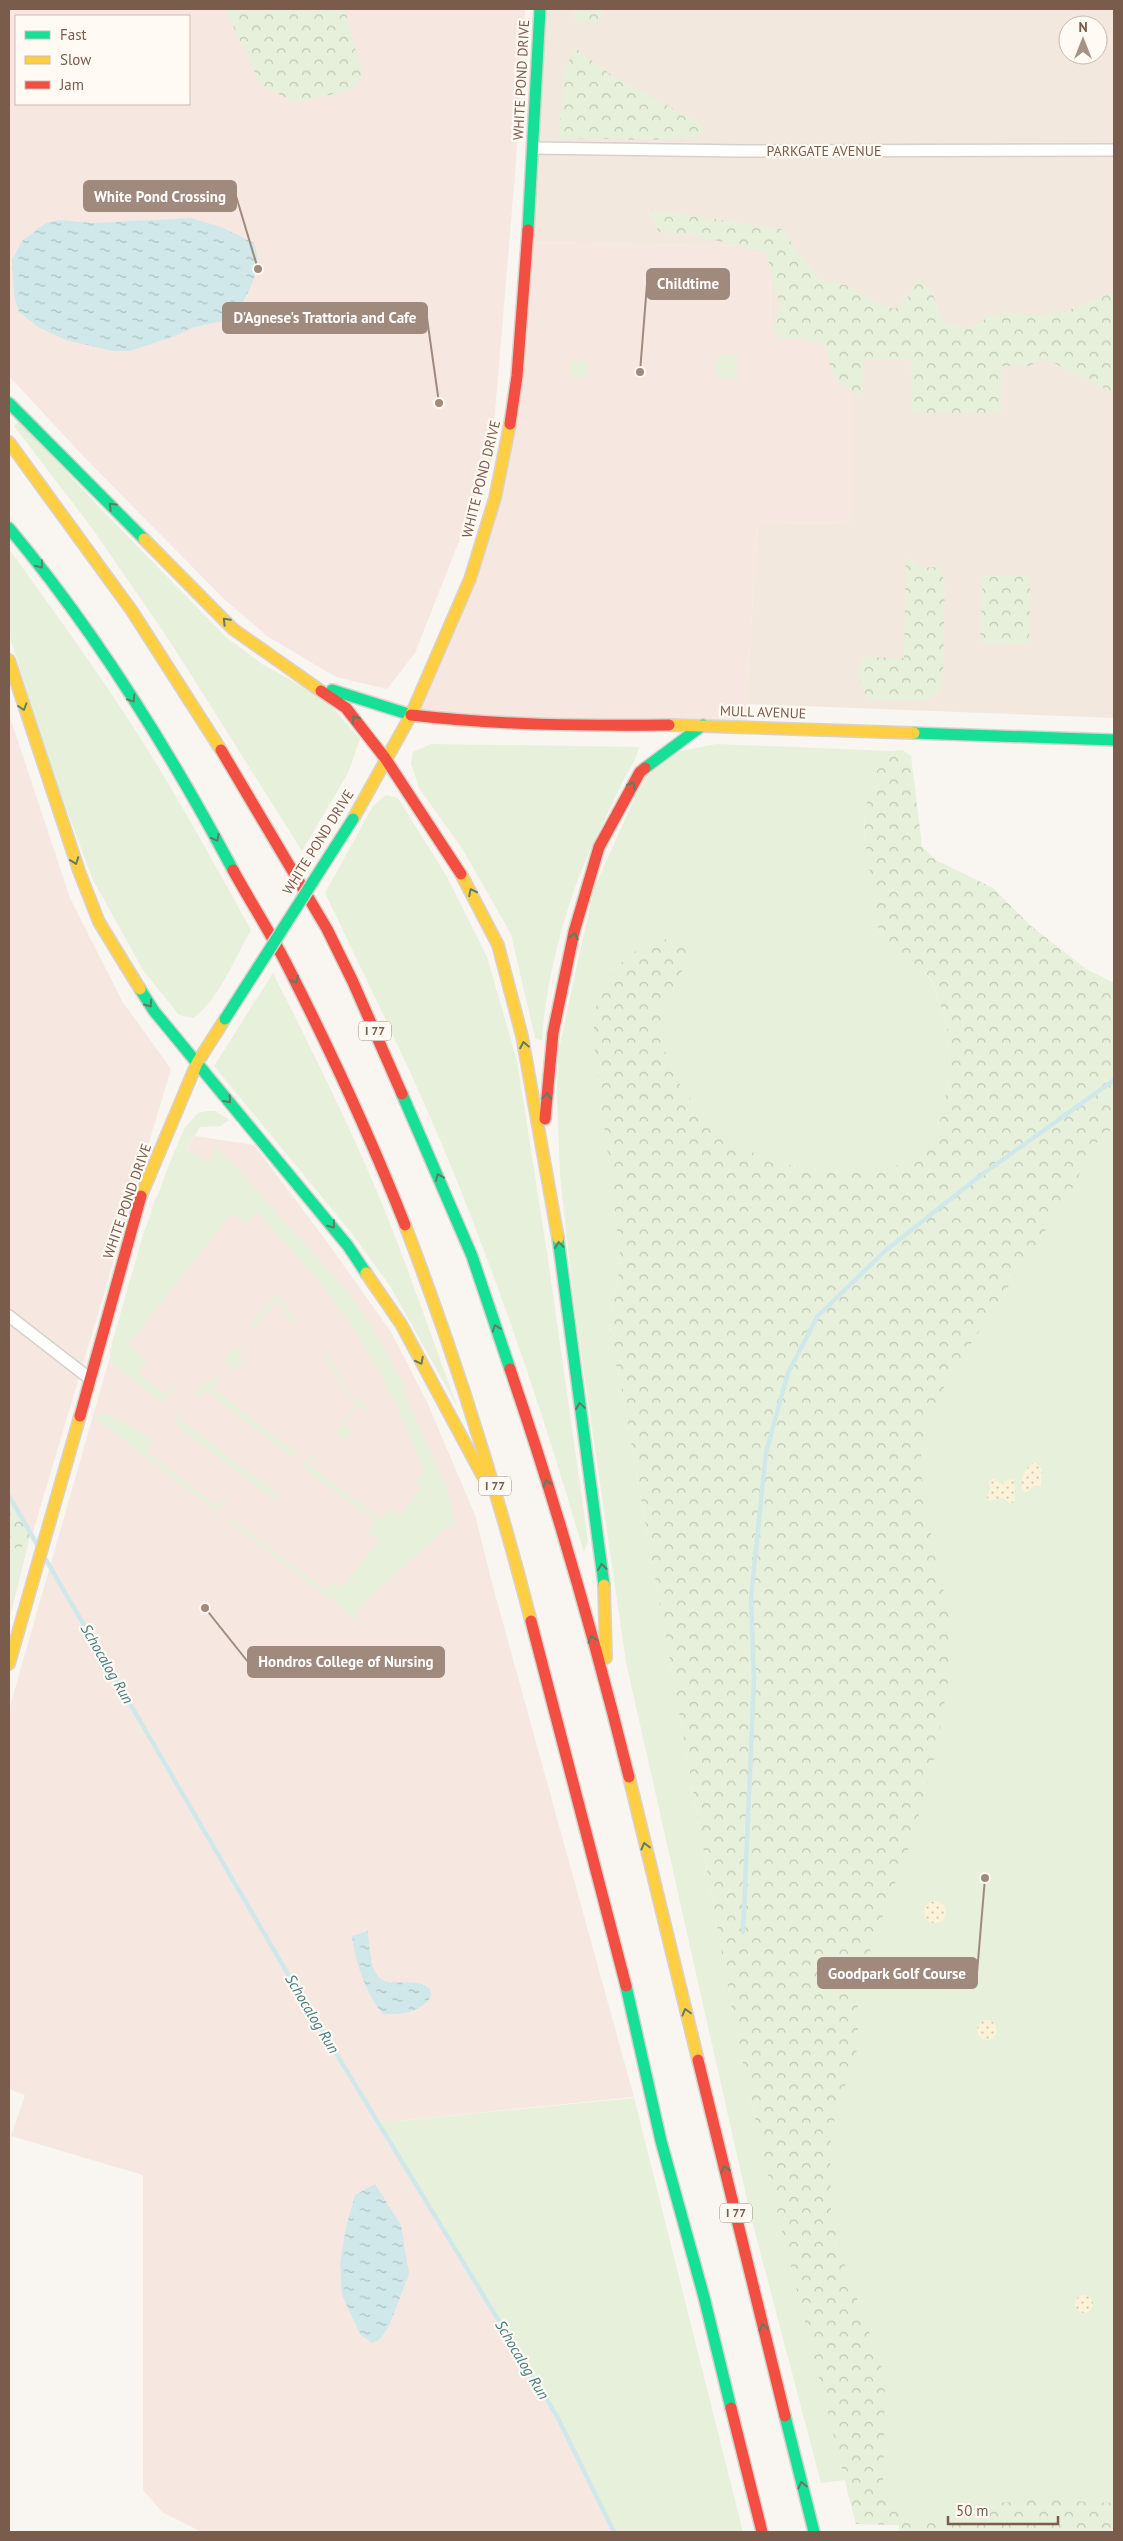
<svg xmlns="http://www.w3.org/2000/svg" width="1123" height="2541" viewBox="0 0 1123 2541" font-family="'PT Sans',sans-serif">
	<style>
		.residential { fill: #f2e8de; fill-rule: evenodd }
		.commercial { fill: #f6e8e1; fill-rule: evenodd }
		.green { fill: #e7f0db }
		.forest { fill: url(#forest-crowns) }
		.sand { fill: url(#sand-dots) }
		.water { fill: url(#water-ripples) }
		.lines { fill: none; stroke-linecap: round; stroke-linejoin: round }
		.stream { stroke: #d0e8ea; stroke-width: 4.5 }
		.street-casing { stroke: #d7d1cb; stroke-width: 14 }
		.fast-casing { stroke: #d9d2cb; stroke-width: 14 }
		.slow-casing { stroke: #d9d2cb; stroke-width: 14 }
		.jam-casing { stroke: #d9d2cb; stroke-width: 14 }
		.street { stroke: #fefefd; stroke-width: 11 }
		.fast { stroke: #16e098; stroke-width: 11 }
		.slow { stroke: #ffcf43; stroke-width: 11 }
		.jam { stroke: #f24e42; stroke-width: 11 }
		.fast-bridge-casing { stroke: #d9d2cb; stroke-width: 14; stroke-linecap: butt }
		.fast-bridge { stroke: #16e098; stroke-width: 11 }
		.oneway { stroke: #617d60 }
		.labels { text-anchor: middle; stroke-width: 4.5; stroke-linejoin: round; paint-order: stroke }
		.shield { fill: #fffaf3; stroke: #a28b7f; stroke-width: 1 }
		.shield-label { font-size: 12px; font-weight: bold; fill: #7a5c4d }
		.street-label { font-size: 14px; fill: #7a5c4d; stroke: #fffaf3 }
		.water-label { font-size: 15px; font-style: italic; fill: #437c86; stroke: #fffaf3 }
		.leader { fill: none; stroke: #9f8a7d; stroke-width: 2 }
		.callout-dot { fill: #9f8a7d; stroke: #fffaf3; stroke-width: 2 }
		.callout { fill: #9f8a7d; stroke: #9f8a7d; stroke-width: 2 }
		.callout-label { font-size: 15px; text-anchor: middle; font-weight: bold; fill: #fff }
	</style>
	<defs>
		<pattern id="forest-crowns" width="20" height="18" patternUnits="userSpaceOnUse" patternTransform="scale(1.25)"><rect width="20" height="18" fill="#e7f0db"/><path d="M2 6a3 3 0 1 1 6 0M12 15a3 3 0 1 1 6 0" fill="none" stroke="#c0c6b4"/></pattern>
		<pattern id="sand-dots" width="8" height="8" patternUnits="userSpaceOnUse" patternTransform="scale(1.25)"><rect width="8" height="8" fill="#fbf2d9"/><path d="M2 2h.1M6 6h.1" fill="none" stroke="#d0c7b2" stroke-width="1.8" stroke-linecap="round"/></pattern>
		<pattern id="water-ripples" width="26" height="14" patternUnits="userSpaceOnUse" patternTransform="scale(1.25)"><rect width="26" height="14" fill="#d0e8ea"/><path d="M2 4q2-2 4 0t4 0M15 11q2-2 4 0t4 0" fill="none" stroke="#aebfc0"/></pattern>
	</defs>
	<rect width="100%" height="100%" fill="#f9f5f0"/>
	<path class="residential" d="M 540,9 L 1114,9 L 1114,718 L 746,704 L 758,523 L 850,524 L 771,330 L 770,246 L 527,242 ZM 1068,25 L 1098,25 L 1098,55 L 1068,55 Z"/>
	<g class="commercial">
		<path d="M 9,9 L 525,9 L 516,162 L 491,460 L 415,653 L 387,689 L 336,677 L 267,636 L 224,599 L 85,458 L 9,376 ZM 16,16 L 189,16 L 189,104 L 16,104 Z"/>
		<path d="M 527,242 L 770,246 L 771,330 L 852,330 L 850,524 L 758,523 L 746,704 L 748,726 L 411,715 L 495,498 Z"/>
		<path d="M 9,714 L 70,898 L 122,1001 L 171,1069 L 32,1535 L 9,1496 Z"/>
		<path d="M 195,1136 L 254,1145 L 325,1239 L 391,1332 L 427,1402 L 475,1515 L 495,1594 L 634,2097 L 378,2123 L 558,2418 L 613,2531 L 202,2532 L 162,2512 L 143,2490 L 143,2175 L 11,2136 L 25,2095 L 9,2089 L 9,1710 L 155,1199 Z"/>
	</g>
	<g class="green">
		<path d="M 720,354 L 737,354 L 737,378 L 720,378 L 716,375 L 716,358 Z"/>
		<rect x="570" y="361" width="17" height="16"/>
		<path d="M 20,421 L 99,507 L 226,637 L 262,664 L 325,699 L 360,739 L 348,773 L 302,851 L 171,643 L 92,528 L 14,426 Z"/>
		<path d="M 9,549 C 53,610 98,672 139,736 C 179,799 215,865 251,930 C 236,956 218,1001 193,1018 L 179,1015 L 143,970 L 92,878 L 49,762 L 9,634 Z"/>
		<path d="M 431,744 L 639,747 C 636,761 629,769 623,781 C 612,804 601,827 590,850 C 566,903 545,983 542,1041 L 535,1038 L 511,934 L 463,850 L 419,788 L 411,763 L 413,752 Z"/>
		<path d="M 716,744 L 891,751 L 881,759 L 864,812 L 865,845 L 874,894 L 874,911 L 883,946 L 920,967 L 931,980 L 947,1025 L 950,1067 L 943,1112 L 931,1147 L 900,1165 L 841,1172 L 768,1162 L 719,1130 L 682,1089 L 661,1042 L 661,1008 L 678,982 L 666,939 L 639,948 L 614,970 L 594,1015 L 594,1045 L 621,1261 L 611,1314 L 610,1342 L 620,1380 L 733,2016 L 763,2156 L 804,2312 L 883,1438 L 1114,1106 L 1114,2529 L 856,2524 L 845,2480 L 821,2483 L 750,2213 L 626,1662 L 574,1304 L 560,1174 L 557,1096 L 558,1053 L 594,888 L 647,771 L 673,753 Z"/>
		<path d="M 386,795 L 398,798 L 447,877 L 487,957 L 517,1061 L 548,1259 L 588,1541 L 584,1553 C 544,1415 498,1279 443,1147 C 407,1061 365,977 325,893 L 373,806 Z"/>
		<path d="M 273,973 C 314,1054 355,1136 389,1221 C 413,1282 434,1344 457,1406 L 390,1286 L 350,1231 L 214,1066 Z"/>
		<path d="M 207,1111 L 215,1111 L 229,1120 L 221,1126 L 200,1127 L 186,1150 L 209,1163 L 217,1147 L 342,1285 L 372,1327 L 404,1385 L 408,1402 L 449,1494 L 455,1524 L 447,1528 L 360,1606 L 355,1620 L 336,1603 L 229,1522 L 231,1519 L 325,1590 L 333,1582 L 342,1588 L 379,1541 L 367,1532 L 375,1520 L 302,1467 L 275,1500 L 174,1423 L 168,1430 L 186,1408 L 179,1419 L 278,1495 L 315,1452 L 316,1455 L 309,1465 L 381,1519 L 390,1509 L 400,1515 L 422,1487 L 414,1481 L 415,1478 L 425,1475 C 401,1408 367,1343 322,1286 C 302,1260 279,1236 257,1212 L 246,1223 L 232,1213 L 128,1345 L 147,1360 L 138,1374 L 166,1395 L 173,1387 L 176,1388 L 166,1400 L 161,1401 L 110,1362 L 110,1350 L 143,1235 L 170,1162 L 185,1127 L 198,1113 Z"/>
		<path d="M 276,1294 L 297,1322 L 293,1324 L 276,1301 L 253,1330 L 250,1328 Z"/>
		<path d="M 234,1347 L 243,1353 L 239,1358 L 244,1361 L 235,1370 L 223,1361 Z"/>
		<path d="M 327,1354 L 355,1401 L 361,1400 L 368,1410 L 367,1412 L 358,1405 L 344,1424 L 352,1433 L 345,1440 L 335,1433 L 356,1405 L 323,1357 Z"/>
		<path d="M 216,1378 L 220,1379 L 213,1389 L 294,1452 L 303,1443 L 293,1458 L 206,1390 L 200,1398 L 195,1396 L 200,1387 Z"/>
		<path d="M 103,1413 L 128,1424 L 151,1439 L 153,1442 L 147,1452 L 218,1507 L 225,1498 L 227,1500 L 217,1512 L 95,1418 Z"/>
		<path d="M 29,1541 L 9,1621 L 9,1549 L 25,1546 Z"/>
		<path d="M 634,2098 L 743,2532 L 614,2532 L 558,2418 L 378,2123 Z"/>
	</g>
	<g class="forest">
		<path d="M 225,9 L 346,9 L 349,31 L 362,68 L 362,75 L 354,89 L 296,103 L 261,85 Z"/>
		<path d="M 574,9 L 604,9 L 602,16 L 595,24 L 581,23 L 573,20 Z"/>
		<path d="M 574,47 L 614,77 L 694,120 L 703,129 L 699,137 L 650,140 L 559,138 L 563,79 Z"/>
		<path d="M 647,209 L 781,229 L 820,281 L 846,285 L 878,304 L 895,309 L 910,295 L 919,277 L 933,295 L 944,323 L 970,329 L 986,318 L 1007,312 L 1039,316 L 1066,311 L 1114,292 L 1114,398 L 1112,392 L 1046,359 L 1028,366 L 1001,366 L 1001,413 L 912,413 L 911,360 L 863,360 L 863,396 C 834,382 831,378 826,346 L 801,338 L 781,339 L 773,330 L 781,305 L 773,284 L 767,253 L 694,235 L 659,232 Z"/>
		<path d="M 906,556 L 920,568 L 936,567 L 942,574 L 945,586 L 943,677 L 939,692 L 927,700 L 869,700 C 860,687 856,673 863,657 L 904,658 Z"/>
		<path d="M 983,576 L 1027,576 L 1030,585 L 1029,644 L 980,643 Z"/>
		<path d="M 902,750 L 911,756 L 922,846 L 936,860 L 993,888 L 1031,926 L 1086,969 L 1114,983 L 1114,1127 L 1094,1145 L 1072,1189 L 950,1376 L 927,1419 L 920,1463 L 927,1516 L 951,1624 L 948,1681 L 937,1747 L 914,1833 L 864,1967 L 858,2005 L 858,2045 L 852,2069 L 837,2106 L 830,2146 L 831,2212 L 843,2260 L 885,2376 L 883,2487 C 887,2499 900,2512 912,2516 C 933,2525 976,2507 999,2503 C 1036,2497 1076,2502 1114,2503 L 1114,2532 L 899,2532 L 899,2525 L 856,2524 L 763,2156 L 733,2016 L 620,1380 L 610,1342 L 611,1314 L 621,1261 L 594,1045 L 594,1015 L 600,991 L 614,969 L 639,948 L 666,939 L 689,951 L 678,982 L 661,1008 L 661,1042 L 682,1089 L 719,1130 L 768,1162 L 841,1172 L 900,1165 L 931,1147 L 943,1112 L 950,1067 L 947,1025 L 931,979 L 920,967 L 890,954 L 883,946 L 874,911 L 874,894 L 865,845 L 864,812 L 881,759 L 891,751 Z"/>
		<path d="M 9,1496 L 32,1535 L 25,1546 L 9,1549 Z"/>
	</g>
	<g class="sand">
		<path d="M 1035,1462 L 1042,1469 L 1041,1486 L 1034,1486 L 1027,1492 L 1024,1492 C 1017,1482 1026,1466 1035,1462 Z"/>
		<path d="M 994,1478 L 1001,1484 L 1010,1479 L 1014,1480 L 1015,1502 L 1010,1503 L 1003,1498 L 989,1501 L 987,1497 L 990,1489 L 989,1481 Z"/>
		<circle cx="935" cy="1912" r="11"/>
		<circle cx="987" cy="2030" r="10"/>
		<circle cx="1084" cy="2304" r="9"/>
	</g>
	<g class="water">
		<path d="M 191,218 L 221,227 L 254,243 C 264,270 248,290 237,315 L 231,319 L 191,328 L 175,336 L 130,351 L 113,351 L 66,340 L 38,327 L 19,312 L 14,295 L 12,260 L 22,241 L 46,223 L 59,220 L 91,223 Z"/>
		<path d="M 368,1931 C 369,1943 370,1956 373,1967 C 383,1996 411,1972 430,1989 L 431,1997 C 419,2013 402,2015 383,2014 C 367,1997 354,1959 352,1936 Z"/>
		<path d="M 375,2184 L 401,2225 L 409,2274 L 389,2326 L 381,2338 L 372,2343 L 360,2334 L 342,2295 L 340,2263 L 346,2227 L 355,2195 Z"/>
	</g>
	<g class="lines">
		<g class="stream">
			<path d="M 9,1496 L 38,1546"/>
			<path d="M 46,1560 L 289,1976 L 558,2418 L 614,2532"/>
			<path d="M 743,1932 L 754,1680 L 751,1598 L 766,1452 L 788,1373 L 817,1317 L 886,1250 L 980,1176 L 1114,1080"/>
		</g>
		<g class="street-casing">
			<g id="street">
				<path d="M 533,148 L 740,151 L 1114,150"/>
				<path d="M 9,1316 L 89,1378"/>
			</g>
		</g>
		<g class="fast-casing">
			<g id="fast">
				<path d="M 528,230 L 540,9"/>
				<path d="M 9,403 L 144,539"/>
				<path d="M 9,528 C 96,632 169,750 233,870"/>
				<path d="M 332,690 L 411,715"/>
				<path d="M 914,733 L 1114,740"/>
				<path d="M 645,768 L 703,725"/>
				<path d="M 140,989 L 154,1011 L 348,1246 L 366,1273"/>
				<path d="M 402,1094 L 472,1256 L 510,1369"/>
				<path d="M 558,1238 L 604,1585"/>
				<path d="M 626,1986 L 661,2141 L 704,2297 L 731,2408"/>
				<path d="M 785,2416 L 814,2532"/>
			</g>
		</g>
		<g class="slow-casing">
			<g id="slow">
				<path d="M 9,442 L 132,611 L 221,750"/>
				<path d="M 144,539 L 233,629 L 321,691"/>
				<path d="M 9,660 L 79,871 L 99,922 L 140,989"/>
				<path d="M 669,725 L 914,733"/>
				<path d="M 353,819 L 411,715 L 470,579 L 495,498 L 510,424"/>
				<path d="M 461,874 L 498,945 L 522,1036 L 558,1238"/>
				<path d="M 141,1196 L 197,1063 L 225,1019"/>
				<path d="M 405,1225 C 455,1355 496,1486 531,1621"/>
				<path d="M 366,1273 L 401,1324 L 482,1475"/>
				<path d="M 604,1585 L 606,1658"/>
				<path d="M 9,1664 L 80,1416"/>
				<path d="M 629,1777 L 698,2060"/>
			</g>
		</g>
		<g class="jam-casing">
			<g id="jam">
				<path d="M 510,424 L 517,376 L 528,230"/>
				<path d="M 321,691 L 346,708 L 385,758 L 461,874"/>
				<path d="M 411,715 C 497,725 583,726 669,725"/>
				<path d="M 221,750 L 327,929 L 353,982 L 402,1094"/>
				<path d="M 233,870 C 251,903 272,935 289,969 C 331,1052 371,1138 405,1225"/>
				<path d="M 545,1119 L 553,1033 L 574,932 L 599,847 L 640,772 L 645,768"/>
				<path d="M 510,1369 C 556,1503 595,1640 629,1777"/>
				<path d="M 80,1416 L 141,1196"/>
				<path d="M 531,1621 L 626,1986"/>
				<path d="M 698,2060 L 785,2416"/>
				<path d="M 731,2408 L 762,2532"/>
			</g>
		</g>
		<use href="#street" class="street"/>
		<use href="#fast" class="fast"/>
		<use href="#slow" class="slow"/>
		<use href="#jam" class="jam"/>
		<g class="fast-bridge-casing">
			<path id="fast-bridge" d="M 225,1019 L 353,819"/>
		</g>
		<use href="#fast-bridge" class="fast-bridge"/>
	</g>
	<defs><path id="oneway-chevron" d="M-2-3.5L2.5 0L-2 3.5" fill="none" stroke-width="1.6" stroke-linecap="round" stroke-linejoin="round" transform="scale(1.25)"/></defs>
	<g class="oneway">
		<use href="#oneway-chevron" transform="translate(112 506) rotate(-135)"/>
		<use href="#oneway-chevron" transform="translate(40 565) rotate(52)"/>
		<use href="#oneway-chevron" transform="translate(226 621) rotate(-135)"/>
		<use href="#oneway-chevron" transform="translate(132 699) rotate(57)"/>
		<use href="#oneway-chevron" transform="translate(23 707) rotate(72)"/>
		<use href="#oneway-chevron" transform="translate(355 719) rotate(-128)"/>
		<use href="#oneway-chevron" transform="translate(632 785) rotate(-61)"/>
		<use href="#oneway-chevron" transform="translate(216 838) rotate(62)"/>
		<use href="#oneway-chevron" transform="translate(75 861) rotate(70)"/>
		<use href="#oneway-chevron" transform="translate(472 892) rotate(-117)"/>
		<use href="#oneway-chevron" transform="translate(574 936) rotate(-77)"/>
		<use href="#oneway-chevron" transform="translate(295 980) rotate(64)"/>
		<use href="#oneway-chevron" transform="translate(149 1004) rotate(55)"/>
		<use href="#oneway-chevron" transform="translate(524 1045) rotate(-101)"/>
		<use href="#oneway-chevron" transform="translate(547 1096) rotate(-85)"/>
		<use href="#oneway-chevron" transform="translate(228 1100) rotate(48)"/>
		<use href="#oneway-chevron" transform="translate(439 1177) rotate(-113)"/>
		<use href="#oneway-chevron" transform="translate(332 1225) rotate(51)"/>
		<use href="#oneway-chevron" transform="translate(559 1245) rotate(-97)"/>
		<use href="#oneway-chevron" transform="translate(496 1328) rotate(-109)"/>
		<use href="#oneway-chevron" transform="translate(420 1361) rotate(63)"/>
		<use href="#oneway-chevron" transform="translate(580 1406) rotate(-98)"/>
		<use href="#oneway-chevron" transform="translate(547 1483) rotate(-106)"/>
		<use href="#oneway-chevron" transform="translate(602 1567) rotate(-96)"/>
		<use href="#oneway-chevron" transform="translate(592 1639) rotate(-107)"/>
		<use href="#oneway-chevron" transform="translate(645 1846) rotate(-104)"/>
		<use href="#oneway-chevron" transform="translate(686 2012) rotate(-105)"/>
		<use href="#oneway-chevron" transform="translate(725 2169) rotate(-104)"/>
		<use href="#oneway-chevron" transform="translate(763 2327) rotate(-104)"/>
		<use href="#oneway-chevron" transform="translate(802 2485) rotate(-104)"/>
	</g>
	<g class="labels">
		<g class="shield">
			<rect x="359" y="1021.5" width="32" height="19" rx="4"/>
			<rect x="479" y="1476.5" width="32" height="19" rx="4"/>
			<rect x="720" y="2203.5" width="32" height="19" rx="4"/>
		</g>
		<g class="shield-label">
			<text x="375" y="1035">I 77</text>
			<text x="495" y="1490">I 77</text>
			<text x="736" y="2217">I 77</text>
		</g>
		<g class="street-label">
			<text transform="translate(521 80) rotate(-87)" y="5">WHITE POND DRIVE</text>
			<text x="824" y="156">PARKGATE AVENUE</text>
			<text transform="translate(481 479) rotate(-76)" y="5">WHITE POND DRIVE</text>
			<text transform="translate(763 712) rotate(2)" y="5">MULL AVENUE</text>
			<text transform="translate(318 842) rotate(-58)" y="5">WHITE POND DRIVE</text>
			<text transform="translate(127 1201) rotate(-71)" y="5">WHITE POND DRIVE</text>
		</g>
		<g class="water-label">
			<text transform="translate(107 1664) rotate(60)" y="5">Schocalog Run</text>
			<text transform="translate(312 2014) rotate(59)" y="5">Schocalog Run</text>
			<text transform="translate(522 2360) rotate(59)" y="5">Schocalog Run</text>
		</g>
	</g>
	<path class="leader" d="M258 269L236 196M640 372L647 284M439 403L427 318M205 1608L248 1662M985 1878L977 1973"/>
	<g class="callout-dot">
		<circle cx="258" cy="269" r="5"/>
		<circle cx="640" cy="372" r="5"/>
		<circle cx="439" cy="403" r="5"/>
		<circle cx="205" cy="1608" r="5"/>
		<circle cx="985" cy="1878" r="5"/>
	</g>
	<g class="callout">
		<rect x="84" y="181" width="152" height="30" rx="5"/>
		<rect x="647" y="269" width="82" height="30" rx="5"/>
		<rect x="223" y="303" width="204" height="30" rx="5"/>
		<rect x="248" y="1647" width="196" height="30" rx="5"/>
		<rect x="818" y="1958" width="159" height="30" rx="5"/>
	</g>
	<g class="callout-label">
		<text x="160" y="202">White Pond Crossing</text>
		<text x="688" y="289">Childtime</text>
		<text x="325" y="323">D'Agnese's Trattoria and Cafe</text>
		<text x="346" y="1667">Hondros College of Nursing</text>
		<text x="897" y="1979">Goodpark Golf Course</text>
	</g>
	<rect width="1123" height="2541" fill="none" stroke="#7a5c4d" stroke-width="20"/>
	<rect x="15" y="15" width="175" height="90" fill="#fffaf3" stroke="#cabbb1"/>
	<rect x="25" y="31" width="25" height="8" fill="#16e098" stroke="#cabbb1"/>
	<text x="60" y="40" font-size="15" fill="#7a5c4d">Fast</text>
	<rect x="25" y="56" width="25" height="8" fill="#ffcf43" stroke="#cabbb1"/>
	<text x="60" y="65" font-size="15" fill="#7a5c4d">Slow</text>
	<rect x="25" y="81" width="25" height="8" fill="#f24e42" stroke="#cabbb1"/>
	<text x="60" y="90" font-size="15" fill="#7a5c4d">Jam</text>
	<g transform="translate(1083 40)"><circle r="24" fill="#fffaf3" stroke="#cabbb1"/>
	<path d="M0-4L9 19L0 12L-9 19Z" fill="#a69286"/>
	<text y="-8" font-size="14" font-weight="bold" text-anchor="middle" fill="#7a5c4d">N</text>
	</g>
	<path d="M948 2516v8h110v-8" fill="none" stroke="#7a5c4d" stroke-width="2.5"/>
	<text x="956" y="2516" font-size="15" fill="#7a5c4d" stroke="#fffaf3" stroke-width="4" paint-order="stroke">50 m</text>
</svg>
